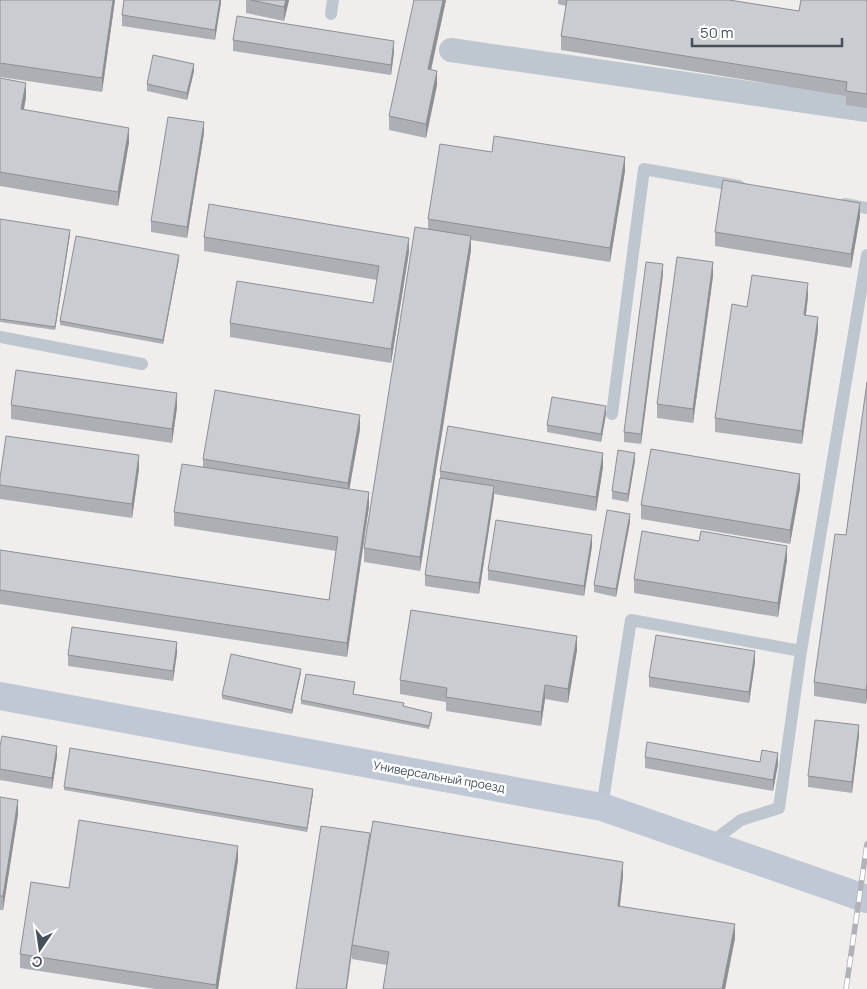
<svg xmlns="http://www.w3.org/2000/svg" width="867" height="989" viewBox="0 0 867 989" font-family="Manrope,sans-serif">
	<style>
		.lines { fill: none; stroke-linecap: round; stroke-linejoin: round }
		.lane { stroke: #bec7cf; stroke-width: 12 }
		.street { stroke: #bec7cf; stroke-width: 24 }
		.secondary { stroke: #bfc8d4; stroke-width: 28 }
		.rail-casing { stroke: #b0b2b7; stroke-width: 5.5 }
		.rail { stroke: #fff; stroke-width: 4; stroke-dasharray: 11; stroke-linecap: butt }
		.wall { fill: #aeafb5 }
		.shaded-wall { fill: #8d8f93 }
		.building { fill: #caccd2; stroke: #8d8f93 }
		.labels { text-anchor: middle; stroke-width: 5; stroke-linejoin: round; paint-order: stroke }
		.street-label { font-size: 12px; fill: #46505a; stroke: #fff }
	</style>
	<rect width="100%" height="100%" fill="#f0eded"/>
	<g class="lines">
		<g class="lane">
			<path d="M 331,14 L 333,0"/>
			<path d="M 845,204 L 867,208"/>
			<path d="M 0,337 L 142,364"/>
			<path d="M 612,414 L 644,169 L 739,186"/>
			<path d="M 801,651 L 867,255"/>
			<path d="M 602,807 L 631,620 L 801,651 L 779,808 L 741,820 L 709,844"/>
		</g>
		<path class="street" d="M 451,50 L 867,110"/>
		<path class="secondary" d="M 0,696 L 602,807 L 867,899"/>
		<g class="rail-casing">
			<path id="rail" d="M 846,989 L 867,844"/>
		</g>
		<use href="#rail" class="rail"/>
	</g>
	<g class="wall">
		<path d="M 0,0 L 115,0 L 102,92 L 0,77 Z"/>
		<path d="M 221,0 L 215,40 L 122,26 L 122,15 Z"/>
		<path d="M 246,0 L 289,0 L 284,21 L 246,13 Z"/>
		<path d="M 446,0 L 431,70 L 437,85 L 426,138 L 389,130 L 389,116 Z"/>
		<path d="M 558,0 L 729,0 L 799,11 L 867,0 L 867,108 L 846,105 L 846,96 L 561,50 L 561,36 L 566,6 L 558,4 Z"/>
		<path d="M 233,40 L 394,52 L 391,75 L 233,51 Z"/>
		<path d="M 194,71 L 187,100 L 147,91 L 147,84 Z"/>
		<path d="M 0,78 L 26,97 L 24,110 L 129,142 L 118,206 L 0,186 Z"/>
		<path d="M 204,133 L 187,238 L 151,232 L 151,221 Z"/>
		<path d="M 492,152 L 625,171 L 610,262 L 471,240 L 471,250 L 420,571 L 364,562 L 364,548 L 428,229 L 428,219 Z"/>
		<path d="M 860,217 L 851,268 L 715,246 L 715,232 Z"/>
		<path d="M 0,219 L 70,234 L 55,330 L 0,322 Z"/>
		<path d="M 204,237 L 409,252 L 391,363 L 230,337 L 230,323 L 373,303 L 377,280 L 204,251 Z"/>
		<path d="M 179,259 L 163,344 L 60,325 L 60,321 Z"/>
		<path d="M 663,274 L 641,444 L 624,442 L 624,432 Z"/>
		<path d="M 713,276 L 693,423 L 657,418 L 657,404 Z"/>
		<path d="M 808,297 L 806,315 L 818,330 L 802,444 L 715,432 L 715,418 Z"/>
		<path d="M 867,382 L 867,697 L 866,704 L 814,696 L 814,682 L 846,535 Z"/>
		<path d="M 11,405 L 177,407 L 172,443 L 11,419 Z"/>
		<path d="M 606,414 L 601,442 L 547,432 L 547,425 Z"/>
		<path d="M 360,429 L 349,489 L 369,506 L 347,657 L 0,604 L 0,550 L 329,600 L 336,551 L 174,526 L 174,512 L 203,467 L 203,459 Z"/>
		<path d="M 635,460 L 628,502 L 612,499 L 612,491 Z"/>
		<path d="M 603,467 L 596,511 L 494,494 L 479,594 L 425,586 L 425,575 L 440,478 L 440,471 Z"/>
		<path d="M 139,469 L 132,518 L 0,499 L 0,478 Z"/>
		<path d="M 800,488 L 790,544 L 641,519 L 641,505 Z"/>
		<path d="M 630,522 L 616,597 L 594,592 L 594,585 Z"/>
		<path d="M 592,546 L 584,596 L 488,580 L 488,570 Z"/>
		<path d="M 787,560 L 778,617 L 634,593 L 634,579 Z"/>
		<path d="M 577,650 L 568,703 L 545,699 L 541,726 L 446,711 L 446,702 L 400,694 L 400,680 Z"/>
		<path d="M 177,653 L 173,681 L 68,666 L 68,655 Z"/>
		<path d="M 755,662 L 749,703 L 649,687 L 649,677 Z"/>
		<path d="M 301,672 L 292,714 L 222,699 L 222,695 Z"/>
		<path d="M 355,686 L 353,694 L 404,706 L 432,717 L 429,729 L 301,704 L 301,700 Z"/>
		<path d="M 859,736 L 852,793 L 808,787 L 808,776 Z"/>
		<path d="M 0,746 L 57,756 L 52,789 L 0,780 Z"/>
		<path d="M 645,757 L 760,762 L 778,764 L 773,791 L 645,768 Z"/>
		<path d="M 64,787 L 313,793 L 307,832 L 64,790 Z"/>
		<path d="M 0,797 L 18,814 L 3,910 L 0,910 Z"/>
		<path d="M 370,837 L 623,876 L 620,907 L 735,938 L 725,989 L 383,989 L 387,965 L 352,959 L 352,954 L 347,989 L 296,989 Z"/>
		<path d="M 238,860 L 218,989 L 156,989 L 20,968 L 20,954 L 69,888 Z"/>
	</g>
	<g class="shaded-wall">
		<path d="M 113,0 L 115,0 L 102,92 L 102,78 Z"/>
		<path d="M 220,0 L 221,0 L 221,3 L 215,40 L 215,30 Z"/>
		<path d="M 286,0 L 289,0 L 284,21 L 284,7 Z"/>
		<path d="M 443,0 L 446,0 L 428,83 L 428,69 Z"/>
		<path d="M 394,41 L 394,52 L 391,75 L 391,65 Z"/>
		<path d="M 194,64 L 194,71 L 187,100 L 187,93 Z"/>
		<path d="M 437,71 L 437,85 L 426,138 L 426,124 Z"/>
		<path d="M 26,83 L 26,97 L 21,123 L 21,109 Z"/>
		<path d="M 204,122 L 204,133 L 187,238 L 187,227 Z"/>
		<path d="M 129,128 L 129,142 L 118,206 L 118,192 Z"/>
		<path d="M 625,157 L 625,171 L 610,262 L 610,248 Z"/>
		<path d="M 860,203 L 860,217 L 851,268 L 851,254 Z"/>
		<path d="M 70,230 L 70,234 L 55,330 L 55,327 Z"/>
		<path d="M 471,236 L 471,250 L 420,571 L 420,557 Z"/>
		<path d="M 409,238 L 409,252 L 391,363 L 391,349 Z"/>
		<path d="M 179,255 L 179,259 L 163,344 L 163,340 Z"/>
		<path d="M 713,262 L 713,276 L 693,423 L 693,409 Z"/>
		<path d="M 663,264 L 663,274 L 641,444 L 641,434 Z"/>
		<path d="M 808,283 L 808,297 L 804,329 L 804,315 Z"/>
		<path d="M 818,317 L 818,330 L 802,444 L 802,431 Z"/>
		<path d="M 177,393 L 177,407 L 172,443 L 172,429 Z"/>
		<path d="M 606,406 L 606,414 L 601,442 L 601,434 Z"/>
		<path d="M 360,415 L 360,429 L 348,497 L 348,483 Z"/>
		<path d="M 603,453 L 603,467 L 596,511 L 596,497 Z"/>
		<path d="M 635,453 L 635,460 L 628,502 L 628,494 Z"/>
		<path d="M 139,455 L 139,469 L 132,518 L 132,504 Z"/>
		<path d="M 800,474 L 800,488 L 790,544 L 790,530 Z"/>
		<path d="M 494,486 L 494,497 L 479,594 L 479,583 Z"/>
		<path d="M 369,492 L 369,506 L 347,657 L 347,643 Z"/>
		<path d="M 630,514 L 630,522 L 616,597 L 616,589 Z"/>
		<path d="M 592,535 L 592,546 L 584,596 L 584,586 Z"/>
		<path d="M 787,546 L 787,560 L 778,617 L 778,603 Z"/>
		<path d="M 577,636 L 577,650 L 568,703 L 568,689 Z"/>
		<path d="M 177,642 L 177,653 L 173,681 L 173,671 Z"/>
		<path d="M 755,651 L 755,662 L 749,703 L 749,692 Z"/>
		<path d="M 301,669 L 301,672 L 292,714 L 292,710 Z"/>
		<path d="M 867,683 L 867,697 L 866,704 L 866,690 Z"/>
		<path d="M 545,685 L 545,699 L 541,726 L 541,712 Z"/>
		<path d="M 859,725 L 859,736 L 852,793 L 852,782 Z"/>
		<path d="M 57,746 L 57,756 L 52,789 L 52,778 Z"/>
		<path d="M 778,753 L 778,764 L 773,791 L 773,780 Z"/>
		<path d="M 313,789 L 313,793 L 307,832 L 307,828 Z"/>
		<path d="M 18,800 L 18,814 L 3,910 L 3,896 Z"/>
		<path d="M 238,846 L 238,860 L 218,989 L 216,989 L 216,985 Z"/>
		<path d="M 623,862 L 623,876 L 618,920 L 618,906 Z"/>
		<path d="M 735,924 L 735,938 L 725,989 L 722,989 Z"/>
	</g>
	<g class="building">
		<path d="M 0,0 L 113,0 L 102,78 L 0,63 Z"/>
		<path d="M 124,0 L 220,0 L 215,30 L 122,15 Z"/>
		<path d="M 251,0 L 286,0 L 284,7 Z"/>
		<path d="M 414,0 L 443,0 L 428,69 L 437,71 L 426,124 L 389,116 Z"/>
		<path d="M 567,0 L 729,0 L 799,11 L 801,0 L 867,0 L 867,94 L 846,91 L 847,82 L 561,36 Z"/>
		<path d="M 237,16 L 394,41 L 391,65 L 233,40 Z"/>
		<path d="M 153,55 L 194,64 L 187,93 L 147,84 Z"/>
		<path d="M 0,78 L 26,83 L 21,109 L 129,128 L 118,192 L 0,172 Z"/>
		<path d="M 168,117 L 204,122 L 187,227 L 151,221 Z"/>
		<path d="M 494,136 L 625,157 L 610,248 L 428,219 L 440,144 L 492,152 Z"/>
		<path d="M 723,180 L 860,203 L 851,254 L 715,232 Z"/>
		<path d="M 209,204 L 409,238 L 391,349 L 230,323 L 237,281 L 373,303 L 379,266 L 204,237 Z"/>
		<path d="M 0,219 L 70,230 L 55,327 L 0,319 Z"/>
		<path d="M 415,227 L 471,236 L 420,557 L 364,548 Z"/>
		<path d="M 76,236 L 179,255 L 163,340 L 60,321 Z"/>
		<path d="M 677,257 L 713,262 L 693,409 L 657,404 Z"/>
		<path d="M 646,262 L 663,264 L 641,434 L 624,432 Z"/>
		<path d="M 752,275 L 808,283 L 804,315 L 818,317 L 802,431 L 715,418 L 732,304 L 747,307 Z"/>
		<path d="M 16,370 L 177,393 L 172,429 L 11,405 Z"/>
		<path d="M 867,382 L 867,683 L 866,690 L 814,682 L 835,534 L 846,535 Z"/>
		<path d="M 215,390 L 360,415 L 348,483 L 203,459 Z"/>
		<path d="M 552,397 L 606,406 L 601,434 L 547,425 Z"/>
		<path d="M 448,426 L 603,453 L 596,497 L 440,471 Z"/>
		<path d="M 6,436 L 139,455 L 132,504 L 0,485 L 0,478 Z"/>
		<path d="M 651,449 L 800,474 L 790,530 L 641,505 Z"/>
		<path d="M 618,450 L 635,453 L 628,494 L 612,491 Z"/>
		<path d="M 182,464 L 369,492 L 347,643 L 0,590 L 0,550 L 329,600 L 338,537 L 174,512 Z"/>
		<path d="M 440,478 L 494,486 L 479,583 L 425,575 Z"/>
		<path d="M 607,510 L 630,514 L 616,589 L 594,585 Z"/>
		<path d="M 496,520 L 592,535 L 584,586 L 488,570 Z"/>
		<path d="M 642,531 L 699,541 L 701,531 L 787,546 L 778,603 L 634,579 Z"/>
		<path d="M 411,610 L 577,636 L 568,689 L 545,685 L 541,712 L 446,697 L 447,688 L 400,680 Z"/>
		<path d="M 72,627 L 177,642 L 173,671 L 68,655 Z"/>
		<path d="M 656,635 L 755,651 L 749,692 L 649,677 Z"/>
		<path d="M 231,654 L 301,669 L 292,710 L 222,695 Z"/>
		<path d="M 306,674 L 355,682 L 353,694 L 404,703 L 403,706 L 432,713 L 429,726 L 301,700 Z"/>
		<path d="M 815,720 L 859,725 L 852,782 L 808,776 Z"/>
		<path d="M 2,736 L 57,746 L 52,778 L 0,769 L 0,746 Z"/>
		<path d="M 647,742 L 760,762 L 762,750 L 778,753 L 773,780 L 645,757 Z"/>
		<path d="M 70,748 L 313,789 L 307,828 L 64,787 Z"/>
		<path d="M 0,797 L 18,800 L 3,896 L 0,896 Z"/>
		<path d="M 79,820 L 238,846 L 216,985 L 20,954 L 31,882 L 69,888 Z"/>
		<path d="M 373,821 L 623,862 L 618,906 L 735,924 L 722,989 L 383,989 L 389,952 L 352,945 Z"/>
		<path d="M 321,826 L 370,833 L 352,945 L 346,989 L 296,989 Z"/>
	</g>
	<g class="labels">
		<g class="street-label">
			<text transform="translate(439 777) rotate(10)" y="4">Универсальный проезд</text>
		</g>
	</g>
	<g transform="translate(40 949) rotate(193)" stroke="#ffffff" stroke-width="4" paint-order="stroke">
	<path d="M0-4L9 19L0 12L-9 19Z" fill="#46505a"/>
	<text y="-8" font-size="14" font-weight="bold" text-anchor="middle" fill="#46505a">С</text>
	</g>
	<path d="M692 38v8h150v-8" fill="none" stroke="#46505a" stroke-width="2.5"/>
	<text x="700" y="38" font-size="15" fill="#46505a" stroke="#ffffff" stroke-width="4" paint-order="stroke">50 m</text>
</svg>
